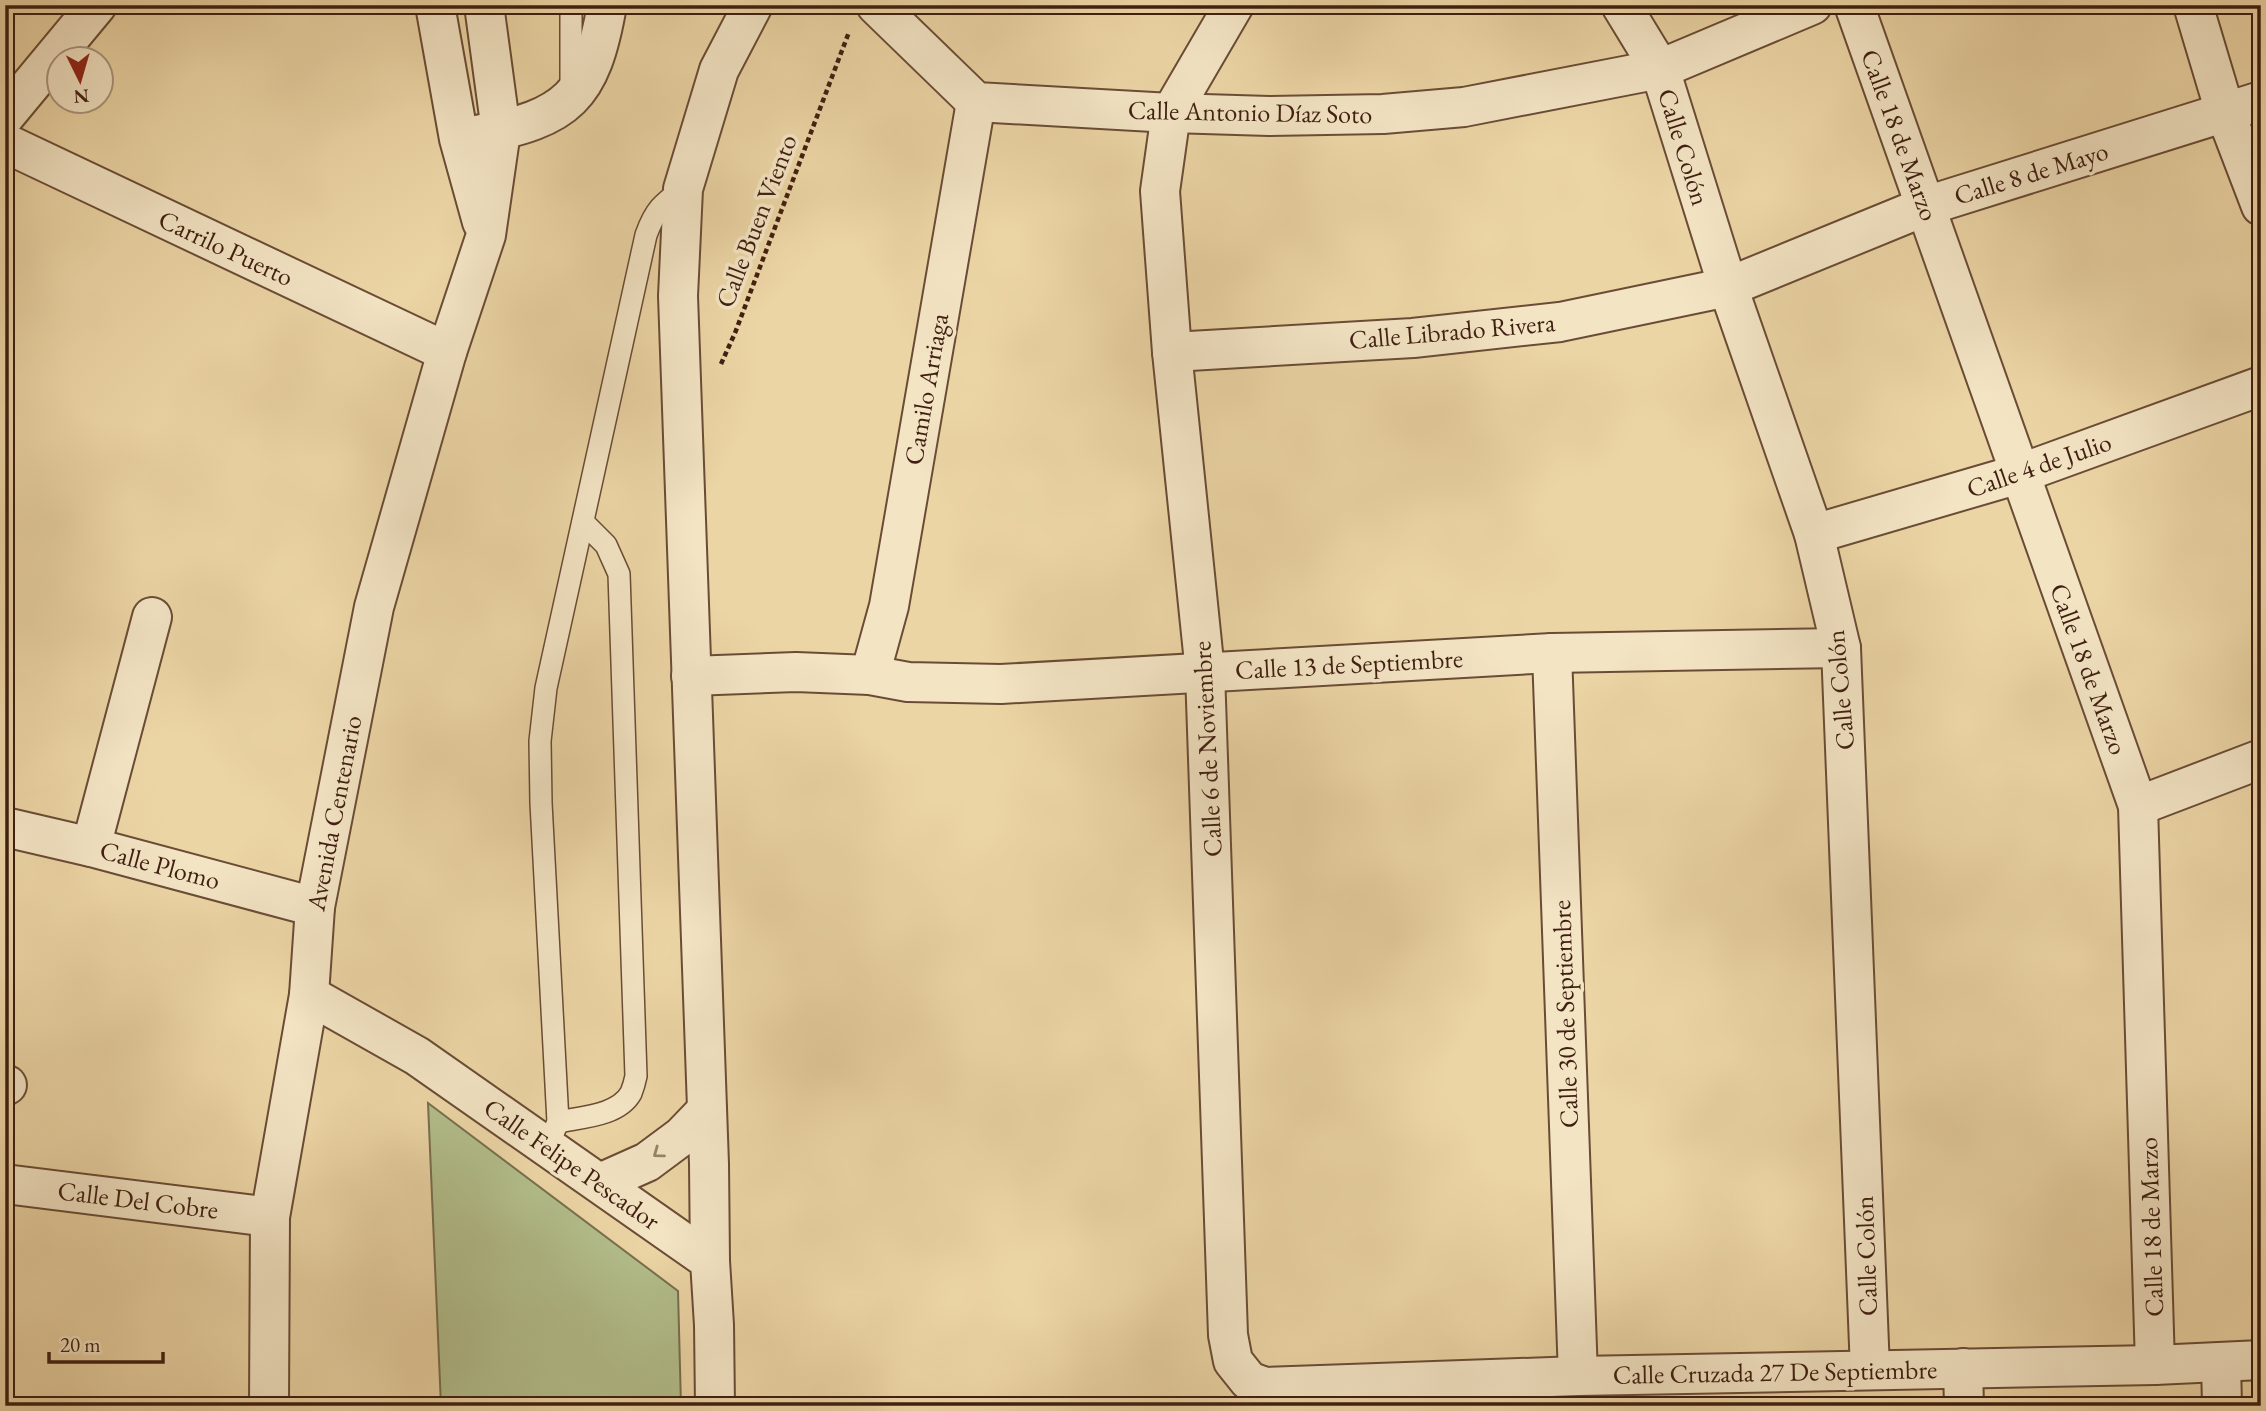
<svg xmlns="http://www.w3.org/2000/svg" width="2266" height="1411" viewBox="0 0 2266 1411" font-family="'EB Garamond',serif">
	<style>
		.green { fill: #b2be8b; stroke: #786e4e; stroke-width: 2 }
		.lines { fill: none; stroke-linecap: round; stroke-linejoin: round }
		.lane-casing { stroke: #6a4c36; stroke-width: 24 }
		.street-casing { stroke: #6a4c36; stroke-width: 42 }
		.path { stroke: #3f1f11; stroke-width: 4.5; stroke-dasharray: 5 3.5; stroke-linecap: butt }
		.lane { stroke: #f3e4c4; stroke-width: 21 }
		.street { stroke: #f3e4c4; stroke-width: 38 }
		.oneway { stroke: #99826a }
		.labels { text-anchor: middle; stroke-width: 7; stroke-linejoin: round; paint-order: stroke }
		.street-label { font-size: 26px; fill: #3f1f11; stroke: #f3e4c4 }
	</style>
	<rect width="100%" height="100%" fill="#ecd5a5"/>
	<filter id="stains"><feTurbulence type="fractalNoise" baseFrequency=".00286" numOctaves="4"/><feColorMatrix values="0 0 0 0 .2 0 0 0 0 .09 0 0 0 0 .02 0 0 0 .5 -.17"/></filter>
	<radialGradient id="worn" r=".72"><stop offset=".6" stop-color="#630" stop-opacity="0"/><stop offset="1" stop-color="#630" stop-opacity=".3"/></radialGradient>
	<path class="green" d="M 428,1103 L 678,1291 L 681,1406 L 441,1406 Z"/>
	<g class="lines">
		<g class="lane-casing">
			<g id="lane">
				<path d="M 571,91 L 571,5"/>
				<path d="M 558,1122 C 581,1117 618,1116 631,1093 C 633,1088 635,1081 636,1076 L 619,574 L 606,545 L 583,522"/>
				<path d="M 547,1147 L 558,1122 L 541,803 L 540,741 L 546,688 L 646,235 C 655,210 663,203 683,189"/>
			</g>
		</g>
		<g class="street-casing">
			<g id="street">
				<path d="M 435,5 L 459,139 L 482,222"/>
				<path d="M 876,5 L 976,102 L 1171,113 L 1269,116 L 1383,114 L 1464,107 L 1660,69 L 1812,5"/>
				<path d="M 1234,5 L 1171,113 L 1160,191 L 1172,352 L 1205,672 L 1228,1335 L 1233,1361 L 1249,1381 L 1265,1387 L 1578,1376 L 2155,1365 L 2261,1360"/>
				<path d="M 1621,5 L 1660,69 L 1728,287 L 1814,534 L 1841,648 L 1870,1370"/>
				<path d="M 1854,5 L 2138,806 L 2155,1365"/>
				<path d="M 2193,5 L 2225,112 L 2261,206"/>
				<path d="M 5,116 L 97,5"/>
				<path d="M 477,135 C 568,118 591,97 607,5"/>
				<path d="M 5,143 L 447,352"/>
				<path d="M 1172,352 L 1413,338 L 1560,322 L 1728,287 L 1926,206 L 2261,101"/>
				<path d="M 1814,534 L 2019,474 L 2261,386"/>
				<path d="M 1552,653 L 1578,1376"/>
				<path d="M 870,675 L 889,606 L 976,102"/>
				<path d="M 691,676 L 796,672 L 870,675 L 908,682 L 1001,684 L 1552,653 L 1841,648"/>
				<path d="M 2138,806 L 2261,759"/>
				<path d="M 5,827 L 91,847 L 315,907"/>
				<path d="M 91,847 L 152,617"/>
				<path d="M 309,995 L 417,1056 L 710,1261 L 714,1325 L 715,1406"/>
				<path d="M 5,1085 L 7,1085"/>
				<path d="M 600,1183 L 647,1162 L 682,1136 L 707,1110"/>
				<path d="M 5,1184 L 270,1217"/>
				<path d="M 710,1261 L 709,1164 L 678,296 L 683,189 L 719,70 L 753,5"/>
				<path d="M 2221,1362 L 2222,1406"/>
				<path d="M 1963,1368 L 1964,1406"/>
				<path d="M 269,1406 L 270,1217 L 309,995 L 315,907 L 374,607 L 447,352 L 486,235 L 501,131 L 484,5"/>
			</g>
		</g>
		<path class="path" d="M 721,364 L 735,333 L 849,32"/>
		<use href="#lane" class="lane"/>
		<use href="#street" class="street"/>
	</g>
	<defs><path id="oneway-chevron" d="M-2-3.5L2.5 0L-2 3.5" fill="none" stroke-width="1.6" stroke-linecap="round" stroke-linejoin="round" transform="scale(1.75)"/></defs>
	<use class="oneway" href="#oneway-chevron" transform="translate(658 1153) rotate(144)"/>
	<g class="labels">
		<g class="street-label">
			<text transform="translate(1250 112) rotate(1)" y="9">Calle Antonio Díaz Soto</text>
			<text transform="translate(1900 135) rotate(70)" y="9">Calle 18 de Marzo</text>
			<text transform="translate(1684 147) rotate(73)" y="9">Calle Colón</text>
			<text transform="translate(2031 173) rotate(-17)" y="9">Calle 8 de Mayo</text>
			<text transform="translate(756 221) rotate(-69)" y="9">Calle Buen Viento</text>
			<text transform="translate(226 248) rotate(25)" y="9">Carrilo Puerto</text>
			<text transform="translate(1452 331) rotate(-5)" y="9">Calle Librado Rivera</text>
			<text transform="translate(926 389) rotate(-80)" y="9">Camilo Arriaga</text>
			<text transform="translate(2039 465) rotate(-19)" y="9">Calle 4 de Julio</text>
			<text transform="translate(1349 664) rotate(-3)" y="9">Calle 13 de Septiembre</text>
			<text transform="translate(2089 669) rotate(70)" y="9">Calle 18 de Marzo</text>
			<text transform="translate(1840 690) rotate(-95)" y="9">Calle Colón</text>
			<text transform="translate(1207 749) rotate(-93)" y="9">Calle 6 de Noviembre</text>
			<text transform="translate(334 813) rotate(-79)" y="9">Avenida Centenario</text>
			<text transform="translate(160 865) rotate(15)" y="9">Calle Plomo</text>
			<text transform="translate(1565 1014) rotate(-92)" y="9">Calle 30 de Septiembre</text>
			<text transform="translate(572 1164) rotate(35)" y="9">Calle Felipe Pescador</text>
			<text transform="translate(138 1200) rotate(7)" y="9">Calle Del Cobre</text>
			<text transform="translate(2151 1227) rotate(-92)" y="9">Calle 18 de Marzo</text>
			<text transform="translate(1866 1256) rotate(-92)" y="9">Calle Colón</text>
			<text transform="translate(1775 1372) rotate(-1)" y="9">Calle Cruzada 27 De Septiembre</text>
		</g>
	</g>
	<rect width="2266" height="1411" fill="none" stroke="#ecd5a5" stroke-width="28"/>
	<rect x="7" y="7" width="2252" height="1397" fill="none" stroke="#3f1f11" stroke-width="3.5"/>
	<rect x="14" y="14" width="2238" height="1383" fill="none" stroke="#3f1f11" stroke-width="2"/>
	<g transform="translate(80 80) rotate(175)"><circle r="33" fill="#f3e4c4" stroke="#ab957c" stroke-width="2"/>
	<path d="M0-5L12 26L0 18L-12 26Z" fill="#8f2418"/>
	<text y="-10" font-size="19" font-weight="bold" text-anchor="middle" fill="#3f1f11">N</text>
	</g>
	<path d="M49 1352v10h114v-10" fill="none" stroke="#3f1f11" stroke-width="3.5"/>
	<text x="60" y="1352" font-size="21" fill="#3f1f11" stroke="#f3e4c4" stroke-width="5" paint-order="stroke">20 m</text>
	<rect width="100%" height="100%" filter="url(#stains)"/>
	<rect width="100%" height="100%" fill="url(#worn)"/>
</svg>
